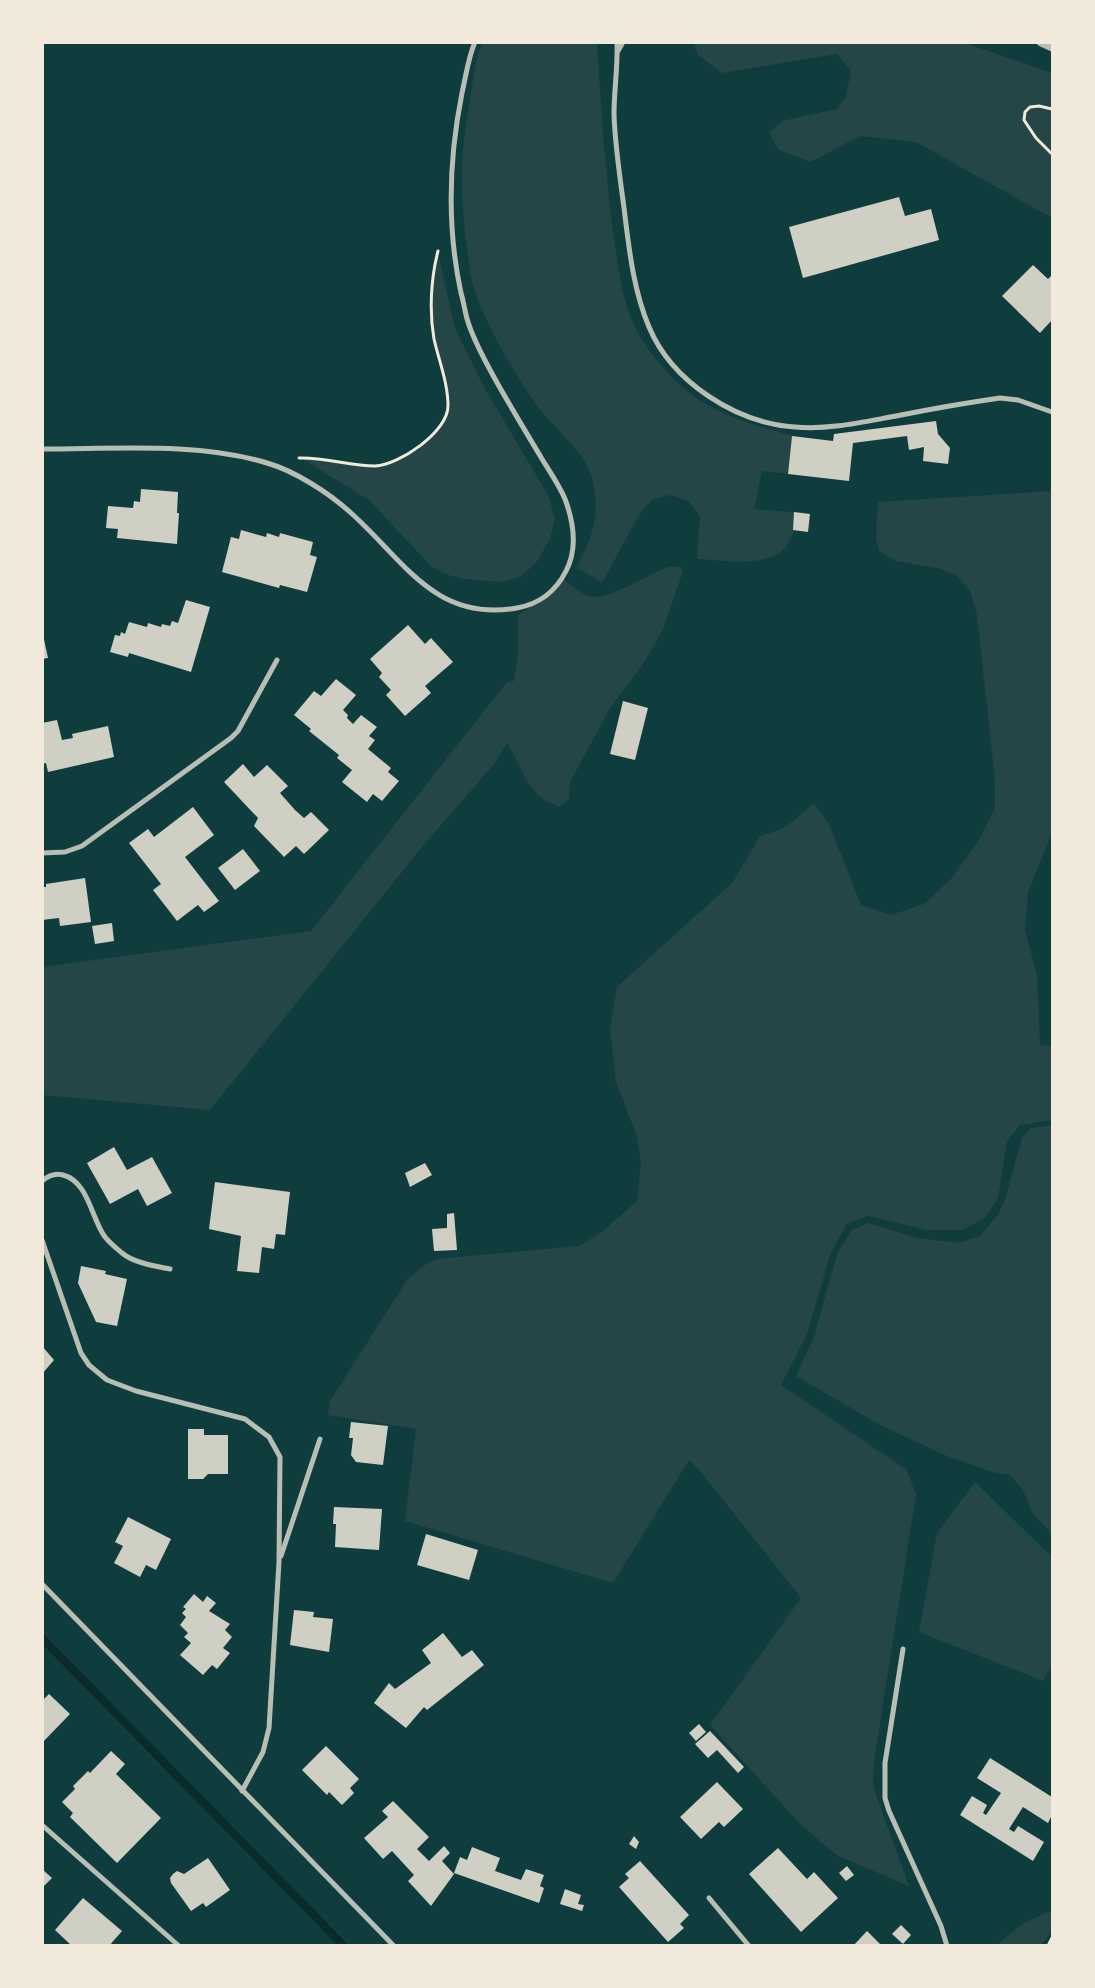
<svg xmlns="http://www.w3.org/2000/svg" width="1095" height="1988" viewBox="0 0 1095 1988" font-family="Literata,serif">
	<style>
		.green { fill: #244646 }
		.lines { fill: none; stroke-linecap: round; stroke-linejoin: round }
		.stream { stroke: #0a2a2b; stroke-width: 8 }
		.building { fill: #cfcfc3 }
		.path { stroke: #f1e9da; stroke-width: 3 }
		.minor { stroke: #b8beb3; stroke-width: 5 }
		.tertiary { stroke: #b8beb3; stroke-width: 9 }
	</style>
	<rect width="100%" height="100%" fill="#0f3d3e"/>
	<g class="green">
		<path d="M 482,43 L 597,43 C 601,106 605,169 613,232 C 618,264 621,298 635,327 C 646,350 671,379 691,394 C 720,417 758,425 792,436 L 788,474 L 762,471 L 754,509 L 801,513 C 797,522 791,543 784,549 C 766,568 721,560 697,559 L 700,516 L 688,501 L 670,495 L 652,500 L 641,511 L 602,583 L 576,567 C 593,539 600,514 593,481 C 585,448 547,424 530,396 C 511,366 491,333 478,300 C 471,283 469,266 467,248 C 460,199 460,154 469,105 C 473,85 474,62 482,43 Z"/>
		<path d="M 694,43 L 965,43 L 1052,73 L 1052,218 L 916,142 L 860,136 L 811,162 L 779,150 L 769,133 L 782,121 L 837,109 L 846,97 L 851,71 L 837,54 L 722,73 L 698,55 Z"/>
		<path d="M 438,253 L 455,328 L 484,387 L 548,495 L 555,518 L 550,539 L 536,563 L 520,577 L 500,582 L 464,579 L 451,576 L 432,567 L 369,500 L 301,458 L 376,466 L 396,460 L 417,449 L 438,429 L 448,408 L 443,369 L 434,338 L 431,301 Z"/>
		<path d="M 1052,491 L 1052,833 L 1028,892 L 1025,930 L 1037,976 L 1040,1045 L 1052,1046 L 1052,1120 L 1020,1125 L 1007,1142 L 998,1198 L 985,1218 L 962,1230 L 928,1230 L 868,1216 L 847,1224 L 831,1252 L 807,1334 L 781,1385 L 907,1470 L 916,1495 L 874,1761 L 873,1781 L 876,1795 L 909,1886 L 838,1856 L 802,1826 L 710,1725 L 801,1598 L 701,1472 L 689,1460 L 613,1583 L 405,1521 L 416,1429 L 328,1415 L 330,1401 L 407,1280 L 423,1266 L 437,1259 L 579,1246 L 602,1232 L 637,1201 L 641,1162 L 637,1137 L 616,1081 L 610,1029 L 617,987 L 733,882 L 760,836 C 785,830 795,821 813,803 L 829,824 L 861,905 L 891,915 L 924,904 L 951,879 L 979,840 L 995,808 L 995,780 L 977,615 L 970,591 L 957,576 L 941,569 L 896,561 L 879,551 L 876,537 L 878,502 Z"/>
		<path d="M 669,567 L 680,567 L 683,571 L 664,627 L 645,661 L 609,710 L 570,782 L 569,799 L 560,807 C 527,796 523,769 507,743 L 495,763 L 422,847 L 210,1110 L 43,1095 L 42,967 L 311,931 L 507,682 L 514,681 L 518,653 L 518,615 L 543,599 L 563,579 C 571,585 580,593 589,596 C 608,602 649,573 669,567 Z"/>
		<path d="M 1052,1125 L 1052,1534 L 1033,1514 L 1023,1490 L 1010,1475 L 993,1472 L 949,1457 L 882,1426 L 796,1376 L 814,1337 L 837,1254 L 852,1230 L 869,1223 L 917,1238 L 959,1243 L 980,1236 L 999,1213 L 1006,1197 L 1022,1137 L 1031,1128 Z"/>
		<path d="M 975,1482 L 1052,1557 L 1052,1665 L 1043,1681 L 919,1632 L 937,1533 Z"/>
		<path d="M 1052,1910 L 1052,1932 L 1040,1945 L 997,1945 L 1022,1924 Z"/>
	</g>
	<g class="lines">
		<path class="stream" d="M 42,1638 L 344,1946"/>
	</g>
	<g class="building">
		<path d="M 899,197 L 905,216 L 931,209 L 939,240 L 803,278 L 789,227 Z"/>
		<path d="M 1033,265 L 1048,279 L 1052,275 L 1052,320 L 1040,333 L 1002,296 Z"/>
		<path d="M 936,421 L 938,434 L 950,448 L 948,464 L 923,461 L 924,447 L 909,450 L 907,436 L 853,443 L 849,481 L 788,474 L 792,436 L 833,441 L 834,434 Z"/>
		<path d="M 141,489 L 178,492 L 177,513 L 179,513 L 177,544 L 117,538 L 118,529 L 106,528 L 108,506 L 133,508 L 134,501 L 140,502 Z"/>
		<path d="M 794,512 L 810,514 L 808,532 L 793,530 Z"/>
		<path d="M 241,530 L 266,537 L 267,533 L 279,537 L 280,533 L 313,542 L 310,555 L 317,557 L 307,592 L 280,585 L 279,588 L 222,572 L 231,537 L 239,539 Z"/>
		<path d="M 186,600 L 210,607 L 191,672 L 129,653 L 128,657 L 110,652 L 115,635 L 120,636 L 121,632 L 125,634 L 129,622 L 147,627 L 148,623 L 161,627 L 162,624 L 170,626 L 172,621 L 178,623 Z"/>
		<path d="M 408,625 L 425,644 L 431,638 L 453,662 L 425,686 L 431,693 L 405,716 L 386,695 L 391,690 L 379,677 L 382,673 L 370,659 Z"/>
		<path d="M 42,630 L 48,658 L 42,659 Z"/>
		<path d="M 336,679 L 356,695 L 343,710 L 348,715 L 347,718 L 353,724 L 361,715 L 377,727 L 369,736 L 375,740 L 368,749 L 391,768 L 388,772 L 399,781 L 382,801 L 373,794 L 367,802 L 342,782 L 352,770 L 337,758 L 339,755 L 309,731 L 311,729 L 294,715 L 314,691 L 321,696 Z"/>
		<path d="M 623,701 L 648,708 L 635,760 L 610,754 Z"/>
		<path d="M 57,720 L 62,740 L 73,738 L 72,734 L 108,726 L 114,757 L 48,772 L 46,763 L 42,764 L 42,723 Z"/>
		<path d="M 243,764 L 254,777 L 267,765 L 288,786 L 280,793 L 295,810 L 304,818 L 311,812 L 329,830 L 304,854 L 296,846 L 284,857 L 254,826 L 258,818 L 224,782 Z"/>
		<path d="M 193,807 L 214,835 L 185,857 L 219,901 L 204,912 L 198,905 L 177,921 L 153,890 L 161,884 L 129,843 L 148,829 L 154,837 Z"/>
		<path d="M 243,849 L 260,871 L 235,890 L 218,868 Z"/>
		<path d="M 85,878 L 91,922 L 60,926 L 59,918 L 42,920 L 42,887 L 46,887 L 46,884 Z"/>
		<path d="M 112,923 L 114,941 L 95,944 L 92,926 Z"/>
		<path d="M 114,1147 L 127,1170 L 152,1157 L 172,1193 L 147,1206 L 138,1189 L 110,1204 L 87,1163 Z"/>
		<path d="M 425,1163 L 432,1175 L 410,1187 L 405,1173 Z"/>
		<path d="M 215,1182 L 290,1192 L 285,1235 L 276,1234 L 274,1249 L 262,1247 L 259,1273 L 237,1271 L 241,1236 L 209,1229 Z"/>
		<path d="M 454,1213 L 457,1250 L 434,1251 L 432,1229 L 447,1228 L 447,1214 Z"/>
		<path d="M 81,1266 L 106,1271 L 105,1274 L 127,1279 L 117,1326 L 96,1322 L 78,1283 Z"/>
		<path d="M 42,1346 L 54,1360 L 42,1374 Z"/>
		<path d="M 351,1422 L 388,1426 L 383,1465 L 356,1462 L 351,1455 L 353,1438 L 349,1438 Z"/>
		<path d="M 188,1429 L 204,1429 L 204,1435 L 228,1435 L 228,1474 L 208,1474 L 203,1479 L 188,1479 Z"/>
		<path d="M 334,1507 L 382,1509 L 379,1550 L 335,1547 L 336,1524 L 333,1524 Z"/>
		<path d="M 128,1517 L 171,1539 L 156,1570 L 146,1565 L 140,1577 L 114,1563 L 123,1546 L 115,1542 Z"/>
		<path d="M 426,1534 L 478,1550 L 469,1580 L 417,1565 Z"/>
		<path d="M 194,1594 L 203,1602 L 207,1596 L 216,1603 L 209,1611 L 230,1624 L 225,1630 L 232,1637 L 223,1648 L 230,1653 L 217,1669 L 212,1665 L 203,1675 L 180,1655 L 191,1643 L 184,1637 L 188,1633 L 180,1625 L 186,1617 L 182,1613 L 186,1609 L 183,1607 Z"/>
		<path d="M 294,1610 L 314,1612 L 313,1617 L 333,1619 L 329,1652 L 290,1645 Z"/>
		<path d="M 443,1633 L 462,1657 L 472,1650 L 484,1665 L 427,1710 L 424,1707 L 406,1728 L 374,1703 L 389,1683 L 395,1689 L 431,1663 L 422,1650 Z"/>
		<path d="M 49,1694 L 70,1714 L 42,1743 L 42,1701 Z"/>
		<path d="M 699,1724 L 706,1732 L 696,1741 L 689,1733 Z"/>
		<path d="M 710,1731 L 744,1767 L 738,1773 L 717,1750 L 708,1758 L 695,1744 Z"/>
		<path d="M 326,1746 L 359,1779 L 350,1788 L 354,1793 L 342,1805 L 329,1792 L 327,1795 L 302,1770 Z"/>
		<path d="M 111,1751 L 125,1764 L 116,1774 L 161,1818 L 117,1863 L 70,1817 L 73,1813 L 62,1802 L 75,1789 L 73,1786 L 88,1771 L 90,1773 Z"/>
		<path d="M 990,1758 L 1052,1797 L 1052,1815 L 1048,1823 L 1023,1807 L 1009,1829 L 1014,1832 L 1018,1826 L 1044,1842 L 1033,1861 L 960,1815 L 972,1796 L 987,1805 L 983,1813 L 986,1815 L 1001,1793 L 977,1778 Z"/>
		<path d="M 717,1782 L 743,1809 L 724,1827 L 719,1822 L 701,1839 L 680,1817 Z"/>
		<path d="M 393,1801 L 429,1837 L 417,1849 L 429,1861 L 444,1846 L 450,1853 L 442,1861 L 454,1874 L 431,1906 L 408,1881 L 414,1875 L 392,1851 L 383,1859 L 364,1838 L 388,1817 L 382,1811 Z"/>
		<path d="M 634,1836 L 639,1842 L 636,1849 L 629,1844 Z"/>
		<path d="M 472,1847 L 500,1858 L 495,1871 L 521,1880 L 526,1869 L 544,1875 L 540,1886 L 544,1888 L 539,1903 L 454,1873 L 460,1857 L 467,1860 Z"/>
		<path d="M 778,1848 L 807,1879 L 814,1872 L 838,1898 L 801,1932 L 749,1874 Z"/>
		<path d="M 208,1858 L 230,1890 L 206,1907 L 203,1903 L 191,1911 L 171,1883 L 170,1878 L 173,1874 L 177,1871 L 184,1874 Z"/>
		<path d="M 640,1861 L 689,1915 L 680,1924 L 684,1928 L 668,1942 L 619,1887 L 629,1878 L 625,1874 Z"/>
		<path d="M 847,1866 L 854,1875 L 846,1881 L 839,1873 Z"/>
		<path d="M 42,1869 L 52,1878 L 42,1888 Z"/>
		<path d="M 565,1889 L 581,1895 L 578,1904 L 584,1905 L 582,1911 L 560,1904 Z"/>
		<path d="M 83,1898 L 122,1931 L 109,1946 L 72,1946 L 55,1930 Z"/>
		<path d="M 901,1925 L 911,1935 L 903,1944 L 892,1934 Z"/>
		<path d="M 867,1931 L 882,1946 L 853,1946 Z"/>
	</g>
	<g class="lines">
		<g class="path">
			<path d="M 1052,109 L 1039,106 L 1030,107 L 1025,112 L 1024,120 L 1036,138 L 1052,154"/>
			<path d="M 299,458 C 324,457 350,466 375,466 C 399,465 448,432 448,406 C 448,383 439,361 434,339 C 429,311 431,278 438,251"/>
			<path d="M 1048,1946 L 1052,1938"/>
		</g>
		<g class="minor">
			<path d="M 617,42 C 618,66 614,90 614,114 C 615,146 620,177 624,208 C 629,248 633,289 649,327 C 672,382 736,423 795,427 C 829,430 863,422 896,416 C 931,409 965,403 1000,398 L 1018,400 L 1052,412"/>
			<path d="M 618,51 L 623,42"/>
			<path d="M 42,449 C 114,449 199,442 267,463 C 295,471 329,493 351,513 C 404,560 434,622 517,608 C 539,604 556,591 566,571 C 578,548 574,523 565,499 C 559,485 550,472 542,459 C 526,432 510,406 495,379 C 485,361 474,341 468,322 C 465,313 464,303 461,293 C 447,228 449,158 462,93 C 466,76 468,58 475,42"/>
			<path d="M 42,853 L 65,852 L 82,846 L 231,738 L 238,731 L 277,660"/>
			<path d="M 42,1181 C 48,1176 56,1173 63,1175 C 87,1181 91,1215 103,1234 C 107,1241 116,1248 122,1253 C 134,1263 155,1266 170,1269"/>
			<path d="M 42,1240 L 81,1353 L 89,1365 L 107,1380 L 136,1391 L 245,1419 L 269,1437 L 280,1457 L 279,1562 L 269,1728 L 263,1752 L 242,1791"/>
			<path d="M 281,1556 L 320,1439"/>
			<path d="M 42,1584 L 394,1946"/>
			<path d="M 903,1649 L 885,1763 L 885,1798 L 889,1811 L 941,1926 L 947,1946"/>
			<path d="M 42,1825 L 179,1946"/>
			<path d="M 709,1898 L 749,1946"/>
		</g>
		<path class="tertiary" d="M 1041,42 L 1052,47"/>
	</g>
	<rect width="1095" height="1988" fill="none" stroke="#f1e9da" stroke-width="88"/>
</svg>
